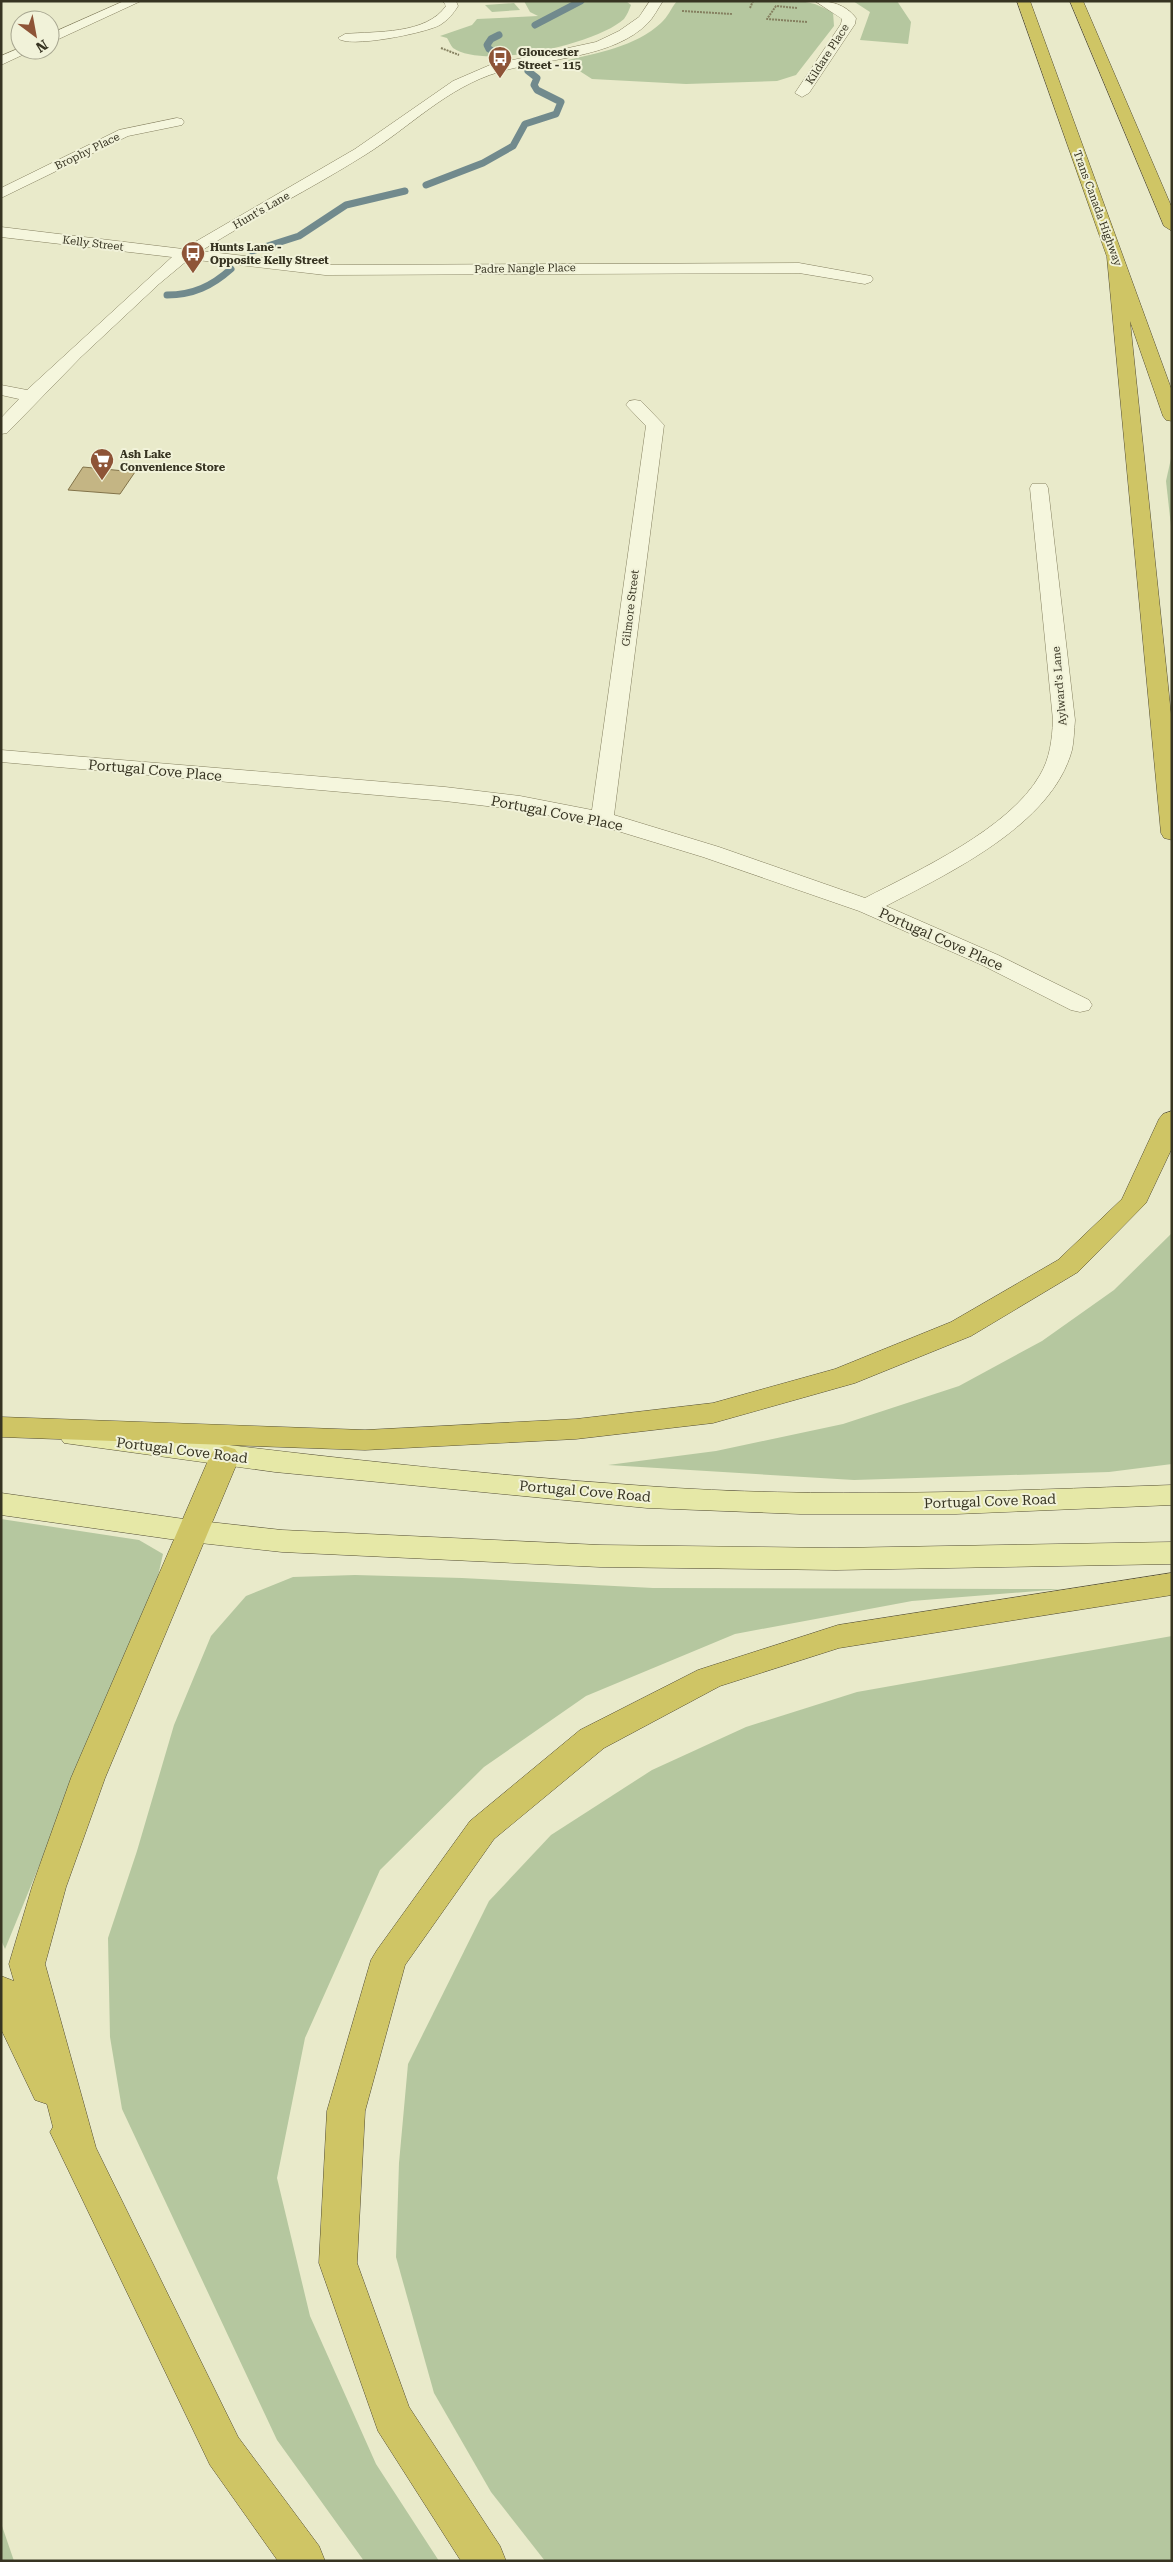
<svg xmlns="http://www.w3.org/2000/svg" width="1173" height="2562" viewBox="0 0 1173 2562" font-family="'Roboto Serif',serif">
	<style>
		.green { fill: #b5c79f }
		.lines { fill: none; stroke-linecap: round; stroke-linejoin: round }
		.stream { stroke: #718a8d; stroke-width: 7 }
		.building { fill: #c4b584; stroke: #827349 }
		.minor-casing { stroke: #858060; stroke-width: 1 }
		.major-casing { stroke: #544e34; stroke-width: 1 }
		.highway-casing { stroke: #544e34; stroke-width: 1 }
		.path { stroke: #858060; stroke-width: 2; stroke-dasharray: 2 1; stroke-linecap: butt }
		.minor { fill: #f5f6dd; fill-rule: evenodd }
		.major { fill: #e6e8a7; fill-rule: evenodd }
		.highway { fill: #cfc565; fill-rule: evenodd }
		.labels { text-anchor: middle; stroke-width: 4; stroke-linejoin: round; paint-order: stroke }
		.far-poi-label { font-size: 11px; font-weight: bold; fill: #373422; stroke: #f1f2d9; text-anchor: start }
		.far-street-label { font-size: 11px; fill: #373422; stroke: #f1f2d9 }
		.street-label { font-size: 14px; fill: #373422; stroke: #f1f2d9 }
	</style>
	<rect width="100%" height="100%" fill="#e9eaca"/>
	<g class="green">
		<path d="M 524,1 L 626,1 L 631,5 C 629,10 627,15 624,19 C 597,44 484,70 453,48 C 451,46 449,41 447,38 L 440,36 L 472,25 L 477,19 L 538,16 L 530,12 Z"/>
		<path d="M 677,1 L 801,1 L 815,4 L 833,12 L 834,26 L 796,75 L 777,81 L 686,84 L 592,79 L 564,61 C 597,53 635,47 661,23 C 668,17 671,8 677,1 Z"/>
		<path d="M 853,1 L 897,1 L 911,22 L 908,44 L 860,40 L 870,12 Z"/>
		<path d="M 514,3 L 520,10 L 492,12 L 485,5 Z"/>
		<path d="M 1172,454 L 1172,535 L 1166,481 Z"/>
		<path d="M 1172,1233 L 1172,1464 L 1109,1472 L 854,1480 L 608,1465 L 716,1451 L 843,1424 L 959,1386 L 1042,1341 L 1114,1290 Z"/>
		<path d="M 1,1519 L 139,1540 L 163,1554 L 158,1576 L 5,1949 L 1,1940 Z"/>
		<path d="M 355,1575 L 462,1578 L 653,1588 L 1063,1589 L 912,1601 L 735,1634 L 586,1696 L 484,1767 L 380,1870 L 305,2038 L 277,2178 L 310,2316 L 376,2464 L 439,2561 L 364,2561 L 277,2440 L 122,2109 L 110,2037 L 108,1938 L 137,1851 L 174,1725 L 211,1636 L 246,1596 L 293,1577 Z"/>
		<path d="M 1172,1636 L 1172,2561 L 545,2561 L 491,2492 L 434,2393 L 396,2257 L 399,2163 L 408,2064 L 489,1901 L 551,1835 L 652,1770 L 746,1727 L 857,1692 Z"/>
		<path d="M 1,2523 L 14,2561 L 1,2561 Z"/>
	</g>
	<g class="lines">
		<g class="stream">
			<path d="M 535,25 L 581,1"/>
			<path d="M 499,35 L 491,39 L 487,45 L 489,49 L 504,57"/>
			<path d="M 426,185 L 483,163 L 513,146 L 525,124 L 556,114 L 561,102 L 537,90 L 534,85 L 537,78 L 528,71"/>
			<path d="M 252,251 L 299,236 L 346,205 L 405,191"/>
			<path d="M 167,295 C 193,295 212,286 231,269"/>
		</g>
	</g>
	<path class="building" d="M 83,467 L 135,472 L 120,494 L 68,490 Z"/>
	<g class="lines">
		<g class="minor-casing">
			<g id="minor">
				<path d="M 124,1 L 141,1 L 50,43 L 50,34 Z"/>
				<path d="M 443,1 L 456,1 L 458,6 C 453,14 448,20 440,25 C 426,33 347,49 338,38 L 345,34 C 376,31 426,35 446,6 Z"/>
				<path d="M 650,1 L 663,1 C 658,8 654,17 648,23 C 613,59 544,58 499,72 C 447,87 409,128 365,155 C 311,189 254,217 201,251 L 325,265 L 799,263 L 871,276 L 873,279 L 871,282 L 865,284 L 799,273 L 325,275 L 189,259 L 159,284 L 81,357 L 7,433 L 1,434 L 1,418 L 19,399 L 1,395 L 1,385 L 27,390 L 172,257 L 1,237 L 1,227 L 183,249 L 355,149 L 453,81 L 490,65 L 596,42 L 619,31 L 639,17 Z"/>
				<path d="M 815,1 C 831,1 845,4 856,18 L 855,24 L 809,93 L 802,97 L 795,93 L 841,24 L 842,19 Z"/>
				<path d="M 20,48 L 20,50 L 33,50 L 1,65 L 1,56 Z"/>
				<path d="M 177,118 L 182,119 L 184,122 L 182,125 L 128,136 L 1,198 L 1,188 L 119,130 Z"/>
				<path d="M 635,400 L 641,401 L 664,425 L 614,815 L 719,847 L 865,898 C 919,870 1009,829 1040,775 C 1050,758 1052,740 1053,720 L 1030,488 L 1032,484 L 1046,484 L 1048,488 L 1075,720 C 1074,730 1074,741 1072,750 C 1052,825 949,873 886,906 L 998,955 L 1089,1000 L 1092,1005 L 1089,1010 L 1080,1012 L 1071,1010 L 982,965 L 859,911 L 703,857 L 598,825 L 520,810 L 445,801 L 1,762 L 1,750 L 445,787 L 520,796 L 592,810 L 646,426 L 626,405 L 629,401 Z"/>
			</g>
		</g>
		<g class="major-casing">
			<g id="major">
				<path d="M 74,1426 C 264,1450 455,1473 646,1486 C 821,1499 997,1491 1172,1485 L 1172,1505 L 956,1514 L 800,1514 L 647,1508 L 275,1472 L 64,1443 L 59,1436 L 64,1429 Z"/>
				<path d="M 1,1493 L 191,1520 L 282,1530 L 600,1545 L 836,1548 L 1172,1542 L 1172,1564 L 836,1570 L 600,1567 L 282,1552 L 191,1542 L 1,1515 Z"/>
			</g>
		</g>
		<g class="highway-casing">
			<g id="highway">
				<path d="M 1017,1 L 1030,1 L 1172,391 L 1172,421 L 1166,420 L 1163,416 L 1130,321 L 1172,724 L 1172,840 L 1164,838 L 1161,833 L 1107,257 Z"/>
				<path d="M 1070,1 L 1083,1 L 1172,208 L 1172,231 L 1164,226 Z"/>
				<path d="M 1172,1111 L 1172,1148 L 1146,1203 L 1078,1272 L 971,1336 L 855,1383 L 713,1423 L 576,1439 L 365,1450 L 1,1437 L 1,1417 L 365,1430 L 576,1419 L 713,1403 L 835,1369 L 951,1322 L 1058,1260 L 1122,1199 L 1159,1119 L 1163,1114 Z"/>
				<path d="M 225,1446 L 235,1449 L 240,1456 L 105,1778 L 66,1887 L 45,1964 L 96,2148 L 238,2437 L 319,2546 L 325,2561 L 278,2561 L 210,2465 L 50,2132 L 53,2127 L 47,2104 L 35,2100 L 1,2029 L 1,1976 L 14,1981 L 9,1964 L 32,1887 L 71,1778 L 210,1456 L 215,1449 Z"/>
				<path d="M 1172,1573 L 1172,1595 L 839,1648 L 720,1686 L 604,1748 L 494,1839 L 405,1965 L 365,2111 L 357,2263 L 409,2407 L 500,2546 L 506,2561 L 461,2561 L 378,2431 L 319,2263 L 327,2111 L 371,1960 L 377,1950 L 470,1821 L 580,1730 L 698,1670 L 838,1625 Z"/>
			</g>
		</g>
		<g class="path">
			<path d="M 750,8 L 753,1"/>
			<path d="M 797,8 L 776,6 L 767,19 L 807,22"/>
			<path d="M 682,11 L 732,14"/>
			<path d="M 441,48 L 459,55"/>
		</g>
		<use href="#minor" class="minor"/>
		<use href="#major" class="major"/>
		<use href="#highway" class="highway"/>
	</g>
	<defs>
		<g id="bus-pin" transform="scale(1.25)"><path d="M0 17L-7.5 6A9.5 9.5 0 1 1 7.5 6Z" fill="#8e5437" stroke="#f1f2d9"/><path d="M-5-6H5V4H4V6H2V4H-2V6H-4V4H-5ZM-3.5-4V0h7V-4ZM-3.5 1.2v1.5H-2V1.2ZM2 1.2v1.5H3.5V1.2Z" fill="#fff"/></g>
		<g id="supermarket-pin" transform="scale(1.25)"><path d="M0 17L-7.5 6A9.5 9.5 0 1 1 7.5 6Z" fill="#8e5437" stroke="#f1f2d9"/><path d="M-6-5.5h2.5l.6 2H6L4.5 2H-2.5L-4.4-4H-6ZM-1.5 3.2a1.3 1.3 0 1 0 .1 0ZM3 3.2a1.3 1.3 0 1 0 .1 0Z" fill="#fff"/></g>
	</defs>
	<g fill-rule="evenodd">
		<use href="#bus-pin" x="500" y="58"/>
		<use href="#bus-pin" x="193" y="253"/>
		<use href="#supermarket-pin" x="102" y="460"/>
	</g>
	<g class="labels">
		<g class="far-poi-label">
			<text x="518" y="56">Gloucester<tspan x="518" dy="13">Street - 115</tspan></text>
			<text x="210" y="251">Hunts Lane -<tspan x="210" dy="13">Opposite Kelly Street</tspan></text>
			<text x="120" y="458">Ash Lake<tspan x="120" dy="13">Convenience Store</tspan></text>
		</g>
		<g class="far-street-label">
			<text transform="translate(827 54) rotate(-57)" y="4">Kildare Place</text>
			<text transform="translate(87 151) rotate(-26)" y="4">Brophy Place</text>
			<text transform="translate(1098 208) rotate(70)" y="4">Trans Canada Highway</text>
			<text transform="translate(261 210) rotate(-30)" y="4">Hunt's Lane</text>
			<text transform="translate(93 243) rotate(7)" y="4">Kelly Street</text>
			<text transform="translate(525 268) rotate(-1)" y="4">Padre Nangle Place</text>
			<text transform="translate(630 608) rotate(-83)" y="4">Gilmore Street</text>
			<text transform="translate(1059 686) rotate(-95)" y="4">Aylward's Lane</text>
		</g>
		<g class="street-label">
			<text transform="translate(155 770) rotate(5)" y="5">Portugal Cove Place</text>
			<text transform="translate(557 813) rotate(11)" y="5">Portugal Cove Place</text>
			<text transform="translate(941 939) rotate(24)" y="5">Portugal Cove Place</text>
			<text transform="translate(182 1450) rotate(7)" y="5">Portugal Cove Road</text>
			<text transform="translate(585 1491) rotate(5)" y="5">Portugal Cove Road</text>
			<text transform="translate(990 1501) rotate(-2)" y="5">Portugal Cove Road</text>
		</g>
	</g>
	<rect width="1173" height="2562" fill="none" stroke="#373422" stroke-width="5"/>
	<g transform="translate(35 35) rotate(148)"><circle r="24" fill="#f1f2d9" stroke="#a7a690"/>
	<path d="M0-4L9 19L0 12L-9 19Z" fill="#8e5437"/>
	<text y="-8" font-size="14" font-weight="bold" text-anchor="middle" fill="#373422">N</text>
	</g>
</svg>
